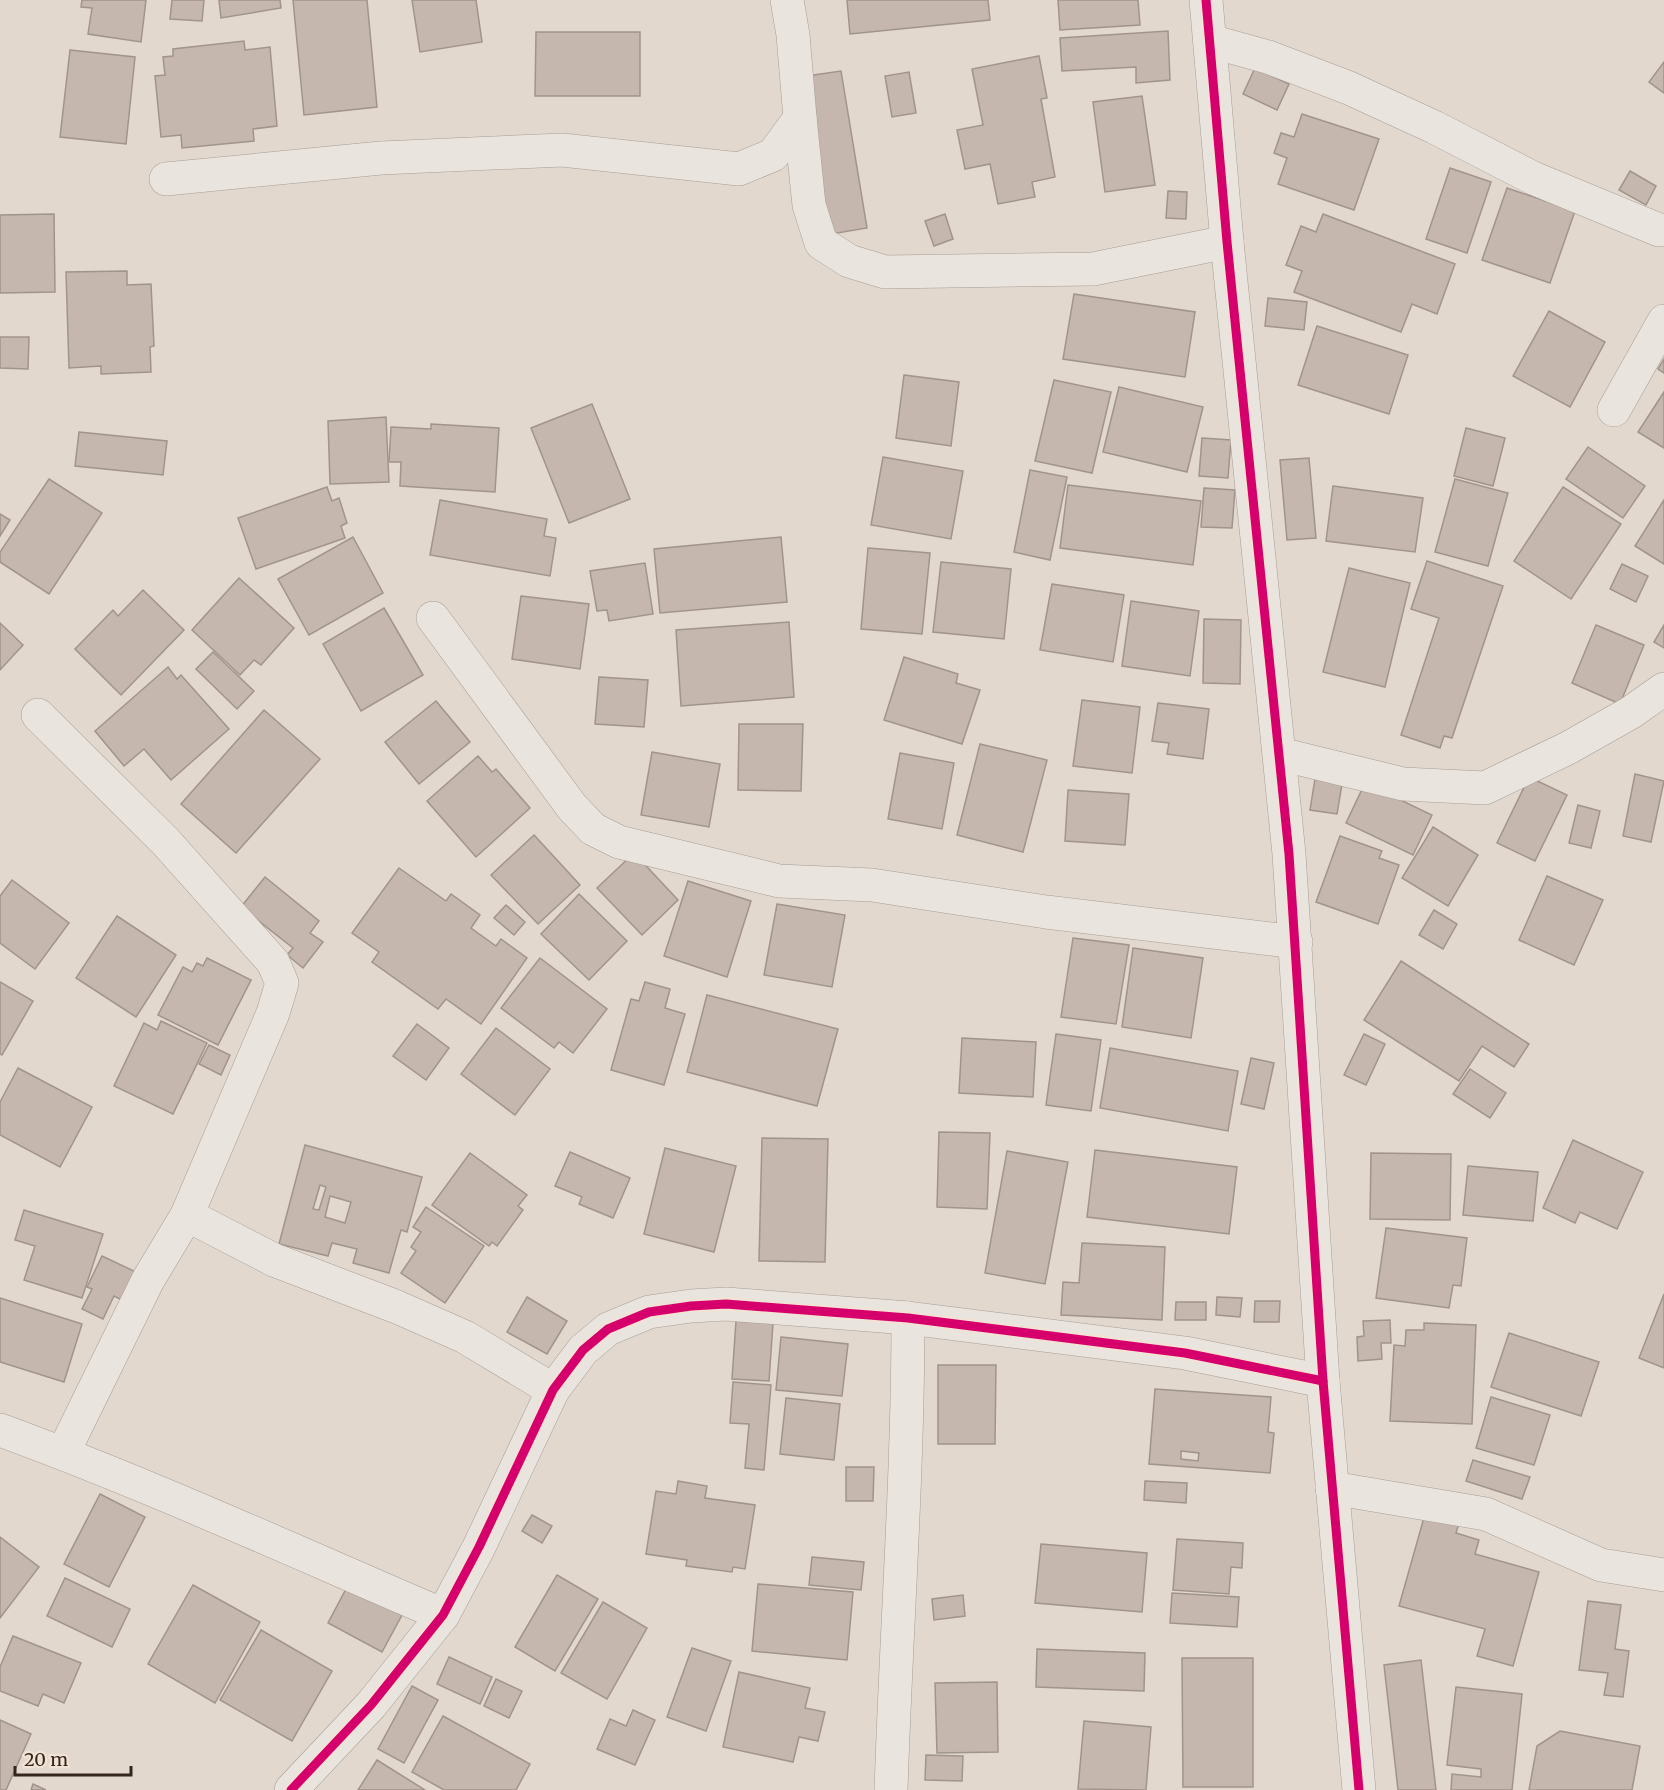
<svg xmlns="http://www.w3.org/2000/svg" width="1664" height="1790" viewBox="0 0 1664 1790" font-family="Merriweather,serif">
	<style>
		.building { fill: #c5b6ae; stroke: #a1948d; stroke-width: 1.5; fill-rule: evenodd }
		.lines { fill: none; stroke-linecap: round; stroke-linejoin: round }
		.minor-casing { stroke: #a79e96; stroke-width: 34 }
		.minor { stroke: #eae4de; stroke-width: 33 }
		.cycleway-casing { stroke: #f2e3d4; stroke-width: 13 }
		.cycleway { stroke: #d6006c; stroke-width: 9 }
	</style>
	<rect width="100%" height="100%" fill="#e2d8cd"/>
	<g class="building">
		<path d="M 82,0 L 146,0 L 141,42 L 88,34 L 92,8 L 81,7 Z"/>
		<path d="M 172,0 L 204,0 L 202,21 L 170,19 Z"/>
		<path d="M 219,0 L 280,0 L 281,8 L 221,18 Z"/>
		<path d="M 293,0 L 367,0 L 377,107 L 304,115 Z"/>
		<path d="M 412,0 L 476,0 L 482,42 L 420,52 Z"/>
		<path d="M 847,0 L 988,0 L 990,20 L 850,34 Z"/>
		<path d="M 1058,0 L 1138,0 L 1140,25 L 1060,30 Z"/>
		<path d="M 1168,31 L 1170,80 L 1136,83 L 1136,67 L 1062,71 L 1060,38 Z"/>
		<path d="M 536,32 L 640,32 L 640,96 L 535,96 Z"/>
		<path d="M 244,41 L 245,50 L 270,47 L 277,126 L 253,129 L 254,141 L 182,148 L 181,135 L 161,137 L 155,76 L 165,75 L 163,57 L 173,56 L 173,49 Z"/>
		<path d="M 70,50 L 135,57 L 126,144 L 60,137 Z"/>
		<path d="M 1039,56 L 1047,98 L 1041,99 L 1055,177 L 1032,182 L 1035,197 L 998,204 L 990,164 L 965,169 L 957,130 L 983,125 L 972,69 Z"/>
		<path d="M 1664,62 L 1664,93 L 1649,82 Z"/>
		<path d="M 1255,68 L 1289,84 L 1277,110 L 1243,94 Z"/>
		<path d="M 841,71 L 867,228 L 826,235 L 800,77 Z"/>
		<path d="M 909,72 L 916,113 L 892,117 L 885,76 Z"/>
		<path d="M 1142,96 L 1155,185 L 1105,192 L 1093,102 Z"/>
		<path d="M 1302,114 L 1379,139 L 1354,210 L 1278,184 L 1287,158 L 1274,153 L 1281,133 L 1294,137 Z"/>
		<path d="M 1450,168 L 1491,182 L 1467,253 L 1426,239 Z"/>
		<path d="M 1630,171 L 1656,186 L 1646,205 L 1619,190 Z"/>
		<path d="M 1507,188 L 1575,211 L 1550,283 L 1482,260 Z"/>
		<path d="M 1168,191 L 1187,192 L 1186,219 L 1166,218 Z"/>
		<path d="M 54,214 L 55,292 L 0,293 L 0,215 Z"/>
		<path d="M 945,214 L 953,239 L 934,246 L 925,221 Z"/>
		<path d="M 1323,214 L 1455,264 L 1437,314 L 1412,304 L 1401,332 L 1294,292 L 1302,271 L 1286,265 L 1301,226 L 1316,232 Z"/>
		<path d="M 127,271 L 127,285 L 151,284 L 154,346 L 150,347 L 151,372 L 101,374 L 101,366 L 69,368 L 66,272 Z"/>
		<path d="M 1074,294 L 1195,312 L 1185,377 L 1063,359 Z"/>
		<path d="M 1268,298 L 1307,302 L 1304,330 L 1265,326 Z"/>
		<path d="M 1549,311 L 1605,342 L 1570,407 L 1513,376 Z"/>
		<path d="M 1317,326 L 1408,355 L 1389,414 L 1298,385 Z"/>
		<path d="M 0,337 L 29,337 L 28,369 L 0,368 Z"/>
		<path d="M 1664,359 L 1664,373 L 1658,369 Z"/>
		<path d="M 904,375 L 959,382 L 951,446 L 896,438 Z"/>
		<path d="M 1054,380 L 1111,392 L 1092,473 L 1035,461 Z"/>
		<path d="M 1119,387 L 1203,407 L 1187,472 L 1103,452 Z"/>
		<path d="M 1664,392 L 1664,448 L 1638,432 Z"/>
		<path d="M 592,404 L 630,499 L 569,523 L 531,428 Z"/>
		<path d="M 386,417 L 389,482 L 330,484 L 328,421 Z"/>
		<path d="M 431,424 L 499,428 L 495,492 L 400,486 L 401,462 L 389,462 L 391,427 L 431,429 Z"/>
		<path d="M 1466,428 L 1505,438 L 1493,486 L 1454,476 Z"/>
		<path d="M 79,432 L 167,441 L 163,475 L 75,466 Z"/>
		<path d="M 1202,438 L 1231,440 L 1228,478 L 1199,476 Z"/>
		<path d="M 1588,447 L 1645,486 L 1623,518 L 1566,479 Z"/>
		<path d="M 883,457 L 963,471 L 951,539 L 871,525 Z"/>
		<path d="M 1309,458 L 1316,538 L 1287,540 L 1280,460 Z"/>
		<path d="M 1030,470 L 1067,477 L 1050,560 L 1014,552 Z"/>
		<path d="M 49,479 L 102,513 L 49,594 L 0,562 L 0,552 Z"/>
		<path d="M 1455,479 L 1508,493 L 1488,566 L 1435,552 Z"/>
		<path d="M 1068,485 L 1201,501 L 1193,565 L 1060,548 Z"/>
		<path d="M 1333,486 L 1423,498 L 1415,552 L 1326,541 Z"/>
		<path d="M 327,487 L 332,501 L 339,498 L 347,523 L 341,526 L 345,538 L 256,569 L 238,518 Z"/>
		<path d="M 1563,487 L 1621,524 L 1571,599 L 1514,561 Z"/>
		<path d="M 1204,488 L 1235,490 L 1232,528 L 1201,527 Z"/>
		<path d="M 440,500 L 547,519 L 544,536 L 556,538 L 550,576 L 430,555 Z"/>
		<path d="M 1664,500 L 1664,564 L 1635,546 Z"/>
		<path d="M 0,514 L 10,520 L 0,536 Z"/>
		<path d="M 353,537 L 383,593 L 309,635 L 278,579 Z"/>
		<path d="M 781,537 L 787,602 L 660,613 L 654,549 Z"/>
		<path d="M 868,548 L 930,553 L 922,634 L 861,629 Z"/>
		<path d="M 1427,561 L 1503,586 L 1452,738 L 1444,736 L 1440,748 L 1401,735 L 1439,618 L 1411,609 Z"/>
		<path d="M 941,562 L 1011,569 L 1004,639 L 933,632 Z"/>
		<path d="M 645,563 L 653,614 L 609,621 L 607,610 L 597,611 L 590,571 Z"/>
		<path d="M 1622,564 L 1648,576 L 1636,602 L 1610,589 Z"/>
		<path d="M 1349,568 L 1410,583 L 1385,687 L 1323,672 Z"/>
		<path d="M 239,578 L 294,628 L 261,665 L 254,660 L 240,675 L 192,630 Z"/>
		<path d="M 1052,584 L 1124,595 L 1113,662 L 1040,650 Z"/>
		<path d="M 143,590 L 184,630 L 121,695 L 75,649 L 113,610 L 118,616 Z"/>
		<path d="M 521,596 L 589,604 L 580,669 L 512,659 Z"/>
		<path d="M 1131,601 L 1199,611 L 1190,676 L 1122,666 Z"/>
		<path d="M 384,608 L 423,675 L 361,711 L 323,644 Z"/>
		<path d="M 1204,619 L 1241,620 L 1240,684 L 1203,683 Z"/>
		<path d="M 789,622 L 794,697 L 681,706 L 676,630 Z"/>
		<path d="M 0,623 L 23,645 L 0,670 Z"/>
		<path d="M 1596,625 L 1644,645 L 1620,704 L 1572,683 Z"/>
		<path d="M 1664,625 L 1664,648 L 1654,642 Z"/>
		<path d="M 213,652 L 254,691 L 237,709 L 196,669 Z"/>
		<path d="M 904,657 L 958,674 L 956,683 L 980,690 L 962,744 L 884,720 Z"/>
		<path d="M 168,667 L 177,679 L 181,675 L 229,729 L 171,780 L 144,749 L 124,766 L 95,731 Z"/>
		<path d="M 599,677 L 648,680 L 644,727 L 595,724 Z"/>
		<path d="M 1082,700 L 1140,707 L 1132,773 L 1073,766 Z"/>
		<path d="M 436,701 L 470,742 L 419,784 L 385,742 Z"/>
		<path d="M 1158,703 L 1209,709 L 1203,759 L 1167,754 L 1169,743 L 1152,741 Z"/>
		<path d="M 264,710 L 320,759 L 236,853 L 181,804 Z"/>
		<path d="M 739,724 L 803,724 L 801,791 L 738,790 Z"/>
		<path d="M 980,744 L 1047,760 L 1023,852 L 957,835 Z"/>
		<path d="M 652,752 L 720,764 L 709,827 L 641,815 Z"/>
		<path d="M 900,753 L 954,763 L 942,829 L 888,819 Z"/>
		<path d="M 478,756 L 492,772 L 496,769 L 530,808 L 476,857 L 427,801 Z"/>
		<path d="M 1635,774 L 1664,781 L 1651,842 L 1623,836 Z"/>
		<path d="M 1529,777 L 1567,795 L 1535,861 L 1497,843 Z"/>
		<path d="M 1315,779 L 1342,784 L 1337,814 L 1310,810 Z"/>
		<path d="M 1365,783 L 1432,815 L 1413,855 L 1346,823 Z"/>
		<path d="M 1068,790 L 1129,794 L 1125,845 L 1065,841 Z"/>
		<path d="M 1578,805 L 1600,811 L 1591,848 L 1569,843 Z"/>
		<path d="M 1433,827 L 1478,855 L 1448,906 L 1402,878 Z"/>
		<path d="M 534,835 L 580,885 L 538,924 L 491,875 Z"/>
		<path d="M 1340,836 L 1382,851 L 1379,858 L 1399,865 L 1378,924 L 1316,902 Z"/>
		<path d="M 634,853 L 678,900 L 642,935 L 597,888 Z"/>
		<path d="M 399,868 L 446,901 L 451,894 L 480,915 L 471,928 L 496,946 L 501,939 L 527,958 L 481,1024 L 446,999 L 438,1009 L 372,962 L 379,952 L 352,933 Z"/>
		<path d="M 1547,876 L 1603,900 L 1574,965 L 1519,940 Z"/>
		<path d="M 265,877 L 319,921 L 310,933 L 323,942 L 303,968 L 287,955 L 293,948 L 241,907 Z"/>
		<path d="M 12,880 L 69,923 L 35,969 L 0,943 L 0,896 Z"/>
		<path d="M 688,881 L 751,901 L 727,977 L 664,956 Z"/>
		<path d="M 579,894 L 627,941 L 589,980 L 541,934 Z"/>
		<path d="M 777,904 L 845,915 L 832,987 L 764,975 Z"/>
		<path d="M 506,905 L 525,922 L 514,935 L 494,918 Z"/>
		<path d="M 1434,910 L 1457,924 L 1443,949 L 1419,935 Z"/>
		<path d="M 117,916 L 176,955 L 136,1017 L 76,978 Z"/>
		<path d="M 1073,938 L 1129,945 L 1116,1024 L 1061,1017 Z"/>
		<path d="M 1133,948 L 1203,958 L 1191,1038 L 1122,1027 Z"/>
		<path d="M 207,958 L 251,980 L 218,1045 L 158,1015 L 183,967 L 192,972 L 197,963 L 203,966 Z"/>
		<path d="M 540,958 L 607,1009 L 573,1053 L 559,1042 L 554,1048 L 501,1008 Z"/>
		<path d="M 1401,961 L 1529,1044 L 1514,1067 L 1482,1046 L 1459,1081 L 1364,1020 Z"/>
		<path d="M 0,982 L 33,1001 L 2,1055 L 0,1054 Z"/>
		<path d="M 645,982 L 670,989 L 665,1008 L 685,1014 L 664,1085 L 611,1070 L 631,999 L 639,1001 Z"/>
		<path d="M 707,995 L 838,1029 L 817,1106 L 687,1072 Z"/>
		<path d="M 161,1021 L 207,1043 L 173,1114 L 114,1086 L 144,1023 L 157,1030 Z"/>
		<path d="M 417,1024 L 449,1048 L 426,1080 L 393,1056 Z"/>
		<path d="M 496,1028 L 550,1069 L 515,1115 L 461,1074 Z"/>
		<path d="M 1056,1034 L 1101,1040 L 1091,1111 L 1046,1105 Z"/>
		<path d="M 1364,1034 L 1385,1044 L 1366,1085 L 1344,1075 Z"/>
		<path d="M 962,1038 L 1036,1042 L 1033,1097 L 959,1093 Z"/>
		<path d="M 209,1045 L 230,1055 L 221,1075 L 199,1064 Z"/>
		<path d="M 1110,1048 L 1238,1071 L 1228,1131 L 1100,1108 Z"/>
		<path d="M 1251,1058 L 1274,1063 L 1264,1109 L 1241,1104 Z"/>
		<path d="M 18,1068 L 92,1107 L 60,1167 L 0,1135 L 0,1102 Z"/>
		<path d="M 1470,1069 L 1506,1093 L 1490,1118 L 1453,1094 Z"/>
		<path d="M 939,1132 L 990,1133 L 987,1209 L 937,1207 Z"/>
		<path d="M 762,1138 L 828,1139 L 825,1262 L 759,1261 Z"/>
		<path d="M 1573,1140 L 1643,1172 L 1617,1229 L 1580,1212 L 1575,1223 L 1543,1208 Z"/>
		<path d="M 305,1145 L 422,1177 L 407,1232 L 401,1230 L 389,1273 L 353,1263 L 357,1249 L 332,1243 L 328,1256 L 279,1244 ZM 320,1185 L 326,1187 L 319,1210 L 313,1209 ZM 330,1196 L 351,1202 L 345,1223 L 325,1217 Z"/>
		<path d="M 665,1148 L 736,1166 L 714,1252 L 644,1234 Z"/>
		<path d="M 1095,1150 L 1237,1167 L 1229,1234 L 1087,1217 Z"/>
		<path d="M 1007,1151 L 1068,1162 L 1045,1284 L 985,1273 Z"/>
		<path d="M 570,1152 L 630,1178 L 613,1218 L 579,1204 L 582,1197 L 555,1186 Z"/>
		<path d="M 470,1153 L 527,1195 L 518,1206 L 523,1210 L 497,1246 L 492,1242 L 489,1246 L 432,1205 Z"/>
		<path d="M 1371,1153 L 1451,1154 L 1450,1220 L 1370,1219 Z"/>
		<path d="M 1468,1166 L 1538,1172 L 1533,1221 L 1463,1215 Z"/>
		<path d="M 426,1207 L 484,1246 L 445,1303 L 401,1273 L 416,1251 L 411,1247 L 421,1232 L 413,1227 Z"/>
		<path d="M 24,1210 L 103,1234 L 82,1298 L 24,1280 L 35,1246 L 15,1240 Z"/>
		<path d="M 1386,1228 L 1467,1238 L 1461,1286 L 1453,1285 L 1449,1308 L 1376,1298 Z"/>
		<path d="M 1082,1243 L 1165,1247 L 1162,1320 L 1061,1315 L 1063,1282 L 1079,1283 Z"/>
		<path d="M 102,1256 L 136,1272 L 122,1300 L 114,1296 L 103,1319 L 82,1309 L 92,1289 L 87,1287 Z"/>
		<path d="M 1664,1294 L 1664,1368 L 1639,1358 Z"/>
		<path d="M 527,1297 L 567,1321 L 547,1354 L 507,1332 Z"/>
		<path d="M 1217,1297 L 1242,1298 L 1240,1317 L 1216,1315 Z"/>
		<path d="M 0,1298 L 82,1324 L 64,1382 L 0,1362 Z"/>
		<path d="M 1255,1301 L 1280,1301 L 1279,1322 L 1254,1322 Z"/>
		<path d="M 1176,1302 L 1206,1302 L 1206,1320 L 1175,1320 Z"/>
		<path d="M 1390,1320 L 1391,1343 L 1381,1343 L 1382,1359 L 1358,1361 L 1357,1337 L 1364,1336 L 1363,1321 Z"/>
		<path d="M 736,1321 L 773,1323 L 769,1381 L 732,1379 Z"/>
		<path d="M 1424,1323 L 1476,1325 L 1472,1424 L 1390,1421 L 1394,1345 L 1405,1346 L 1406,1330 L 1424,1330 Z"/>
		<path d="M 1509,1333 L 1599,1362 L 1581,1416 L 1491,1387 Z"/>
		<path d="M 781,1337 L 848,1344 L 842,1396 L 776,1390 Z"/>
		<path d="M 938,1365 L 996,1365 L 995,1444 L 938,1444 Z"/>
		<path d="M 733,1382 L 771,1385 L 764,1470 L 745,1468 L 749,1424 L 730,1423 Z"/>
		<path d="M 1155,1389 L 1271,1397 L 1268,1432 L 1274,1433 L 1270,1473 L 1149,1464 ZM 1181,1451 L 1199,1453 L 1198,1461 L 1181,1459 Z"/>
		<path d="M 1491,1397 L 1550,1415 L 1534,1465 L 1476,1448 Z"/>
		<path d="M 786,1398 L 840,1404 L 834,1460 L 780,1454 Z"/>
		<path d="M 1473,1460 L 1530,1477 L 1522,1499 L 1466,1481 Z"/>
		<path d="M 846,1467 L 874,1467 L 873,1501 L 846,1501 Z"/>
		<path d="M 678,1481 L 707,1486 L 705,1498 L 755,1505 L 745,1569 L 733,1567 L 732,1572 L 686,1566 L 687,1560 L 646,1554 L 656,1491 L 676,1494 Z"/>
		<path d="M 1145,1481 L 1187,1483 L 1186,1503 L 1144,1500 Z"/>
		<path d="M 100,1494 L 145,1517 L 109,1587 L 64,1564 Z"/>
		<path d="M 1425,1514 L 1459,1523 L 1456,1533 L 1479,1540 L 1475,1554 L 1539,1572 L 1513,1666 L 1477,1656 L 1485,1629 L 1399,1606 Z"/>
		<path d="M 532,1515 L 552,1526 L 542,1543 L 522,1531 Z"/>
		<path d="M 0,1537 L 39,1567 L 0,1618 Z"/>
		<path d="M 1177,1539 L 1243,1543 L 1242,1568 L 1231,1567 L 1229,1594 L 1173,1590 Z"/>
		<path d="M 1041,1544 L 1147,1553 L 1142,1612 L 1035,1603 Z"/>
		<path d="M 812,1557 L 864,1562 L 861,1590 L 809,1585 Z"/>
		<path d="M 557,1575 L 598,1599 L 555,1671 L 515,1647 Z"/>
		<path d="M 65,1578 L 130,1609 L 112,1647 L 47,1616 Z"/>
		<path d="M 758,1584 L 853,1592 L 847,1660 L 752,1651 Z"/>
		<path d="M 193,1585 L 260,1622 L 215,1703 L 148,1664 Z"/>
		<path d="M 347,1587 L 402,1615 L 382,1652 L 328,1623 Z"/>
		<path d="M 1172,1593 L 1239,1597 L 1237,1627 L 1170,1623 Z"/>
		<path d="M 963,1595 L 965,1616 L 934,1620 L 932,1599 Z"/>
		<path d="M 1588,1601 L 1621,1605 L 1615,1649 L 1629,1651 L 1623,1697 L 1604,1695 L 1608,1673 L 1579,1670 Z"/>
		<path d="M 603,1602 L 647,1628 L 607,1699 L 561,1673 Z"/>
		<path d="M 261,1630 L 332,1671 L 292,1741 L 220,1700 Z"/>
		<path d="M 13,1636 L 81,1663 L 64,1703 L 43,1694 L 38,1706 L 0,1691 L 0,1667 Z"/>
		<path d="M 692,1648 L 731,1661 L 706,1731 L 667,1717 Z"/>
		<path d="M 1037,1649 L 1145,1653 L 1144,1691 L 1036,1687 Z"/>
		<path d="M 449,1657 L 492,1677 L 480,1704 L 437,1684 Z"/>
		<path d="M 1182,1658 L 1253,1658 L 1253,1787 L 1183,1787 Z"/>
		<path d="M 1421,1660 L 1436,1790 L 1398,1790 L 1384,1665 Z"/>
		<path d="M 739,1672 L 810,1688 L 805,1708 L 825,1712 L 818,1741 L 799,1737 L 793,1762 L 723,1747 Z"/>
		<path d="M 496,1679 L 522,1691 L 509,1718 L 484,1706 Z"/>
		<path d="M 997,1682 L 998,1752 L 937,1753 L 935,1683 Z"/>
		<path d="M 412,1686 L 438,1700 L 404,1763 L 378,1749 Z"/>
		<path d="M 1456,1687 L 1522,1694 L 1512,1790 L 1451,1790 L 1452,1774 L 1481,1777 L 1481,1769 L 1447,1765 Z"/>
		<path d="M 633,1710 L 655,1720 L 635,1765 L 597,1749 L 610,1719 L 626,1726 Z"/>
		<path d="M 443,1716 L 530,1764 L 516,1790 L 444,1790 L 412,1772 Z"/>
		<path d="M 0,1720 L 31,1734 L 6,1790 L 0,1790 Z"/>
		<path d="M 1084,1721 L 1151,1727 L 1146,1790 L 1078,1789 Z"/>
		<path d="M 1560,1731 L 1640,1746 L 1632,1790 L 1529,1790 L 1537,1746 Z"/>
		<path d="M 926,1755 L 963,1756 L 962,1781 L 925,1780 Z"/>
		<path d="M 377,1760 L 425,1790 L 358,1790 Z"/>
		<path d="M 33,1784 L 46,1790 L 31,1790 Z"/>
	</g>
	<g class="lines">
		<g class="minor-casing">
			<g id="minor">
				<path d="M 787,0 L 793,35 L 800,118"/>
				<path d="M 1206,0 L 1227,242 L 1289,854 L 1323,1381 L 1359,1790"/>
				<path d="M 1210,41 L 1268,57 L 1349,88 L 1434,127 L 1533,178 L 1659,230 L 1664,230"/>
				<path d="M 166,179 L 381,158 L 562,150 L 739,169 L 773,155 L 800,118 L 809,205 L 821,243 L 849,261 L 885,272 L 1093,269 L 1227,242"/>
				<path d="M 1614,410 L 1664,321"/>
				<path d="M 433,618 L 572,807 L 593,829 L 619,842 L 779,881 L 872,885 L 1046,912 L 1296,942"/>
				<path d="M 38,715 L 165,841 L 273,962 L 282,983 L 273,1013 L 187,1215 L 274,1260 L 397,1307 L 465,1337 L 553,1390"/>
				<path d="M 1280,754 L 1403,784 L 1485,788 L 1568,748 L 1630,713 L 1664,689"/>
				<path d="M 0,1430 C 150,1485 296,1552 443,1615"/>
				<path d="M 63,1453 L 148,1280 L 187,1215"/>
				<path d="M 1332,1488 L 1486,1514 L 1601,1565 L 1664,1575"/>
				<path d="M 291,1790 L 371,1705 L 443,1615 L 479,1547 L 553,1390 L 583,1350 L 608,1329 L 649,1312 L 691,1306 L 726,1304 L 908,1318 L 1185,1353 L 1323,1381"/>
				<path d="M 891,1790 C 896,1633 908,1475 908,1318"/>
			</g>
		</g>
		<use href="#minor" class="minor"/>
		<g class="cycleway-casing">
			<g id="cycleway">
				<path d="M 1206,0 L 1227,242 L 1289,854 L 1323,1381 L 1359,1790"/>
				<path d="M 291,1790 L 371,1705 L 443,1615 L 479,1547 L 553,1390 L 583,1350 L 608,1329 L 649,1312 L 691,1306 L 726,1304 L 908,1318 L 1185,1353 L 1323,1381"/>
			</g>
		</g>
		<use href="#cycleway" class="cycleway"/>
	</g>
	<path d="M15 1766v9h116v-9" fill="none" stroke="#34251f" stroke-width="3"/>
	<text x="24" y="1766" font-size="18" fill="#34251f" stroke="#f2e3d4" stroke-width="4.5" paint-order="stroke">20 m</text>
</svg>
